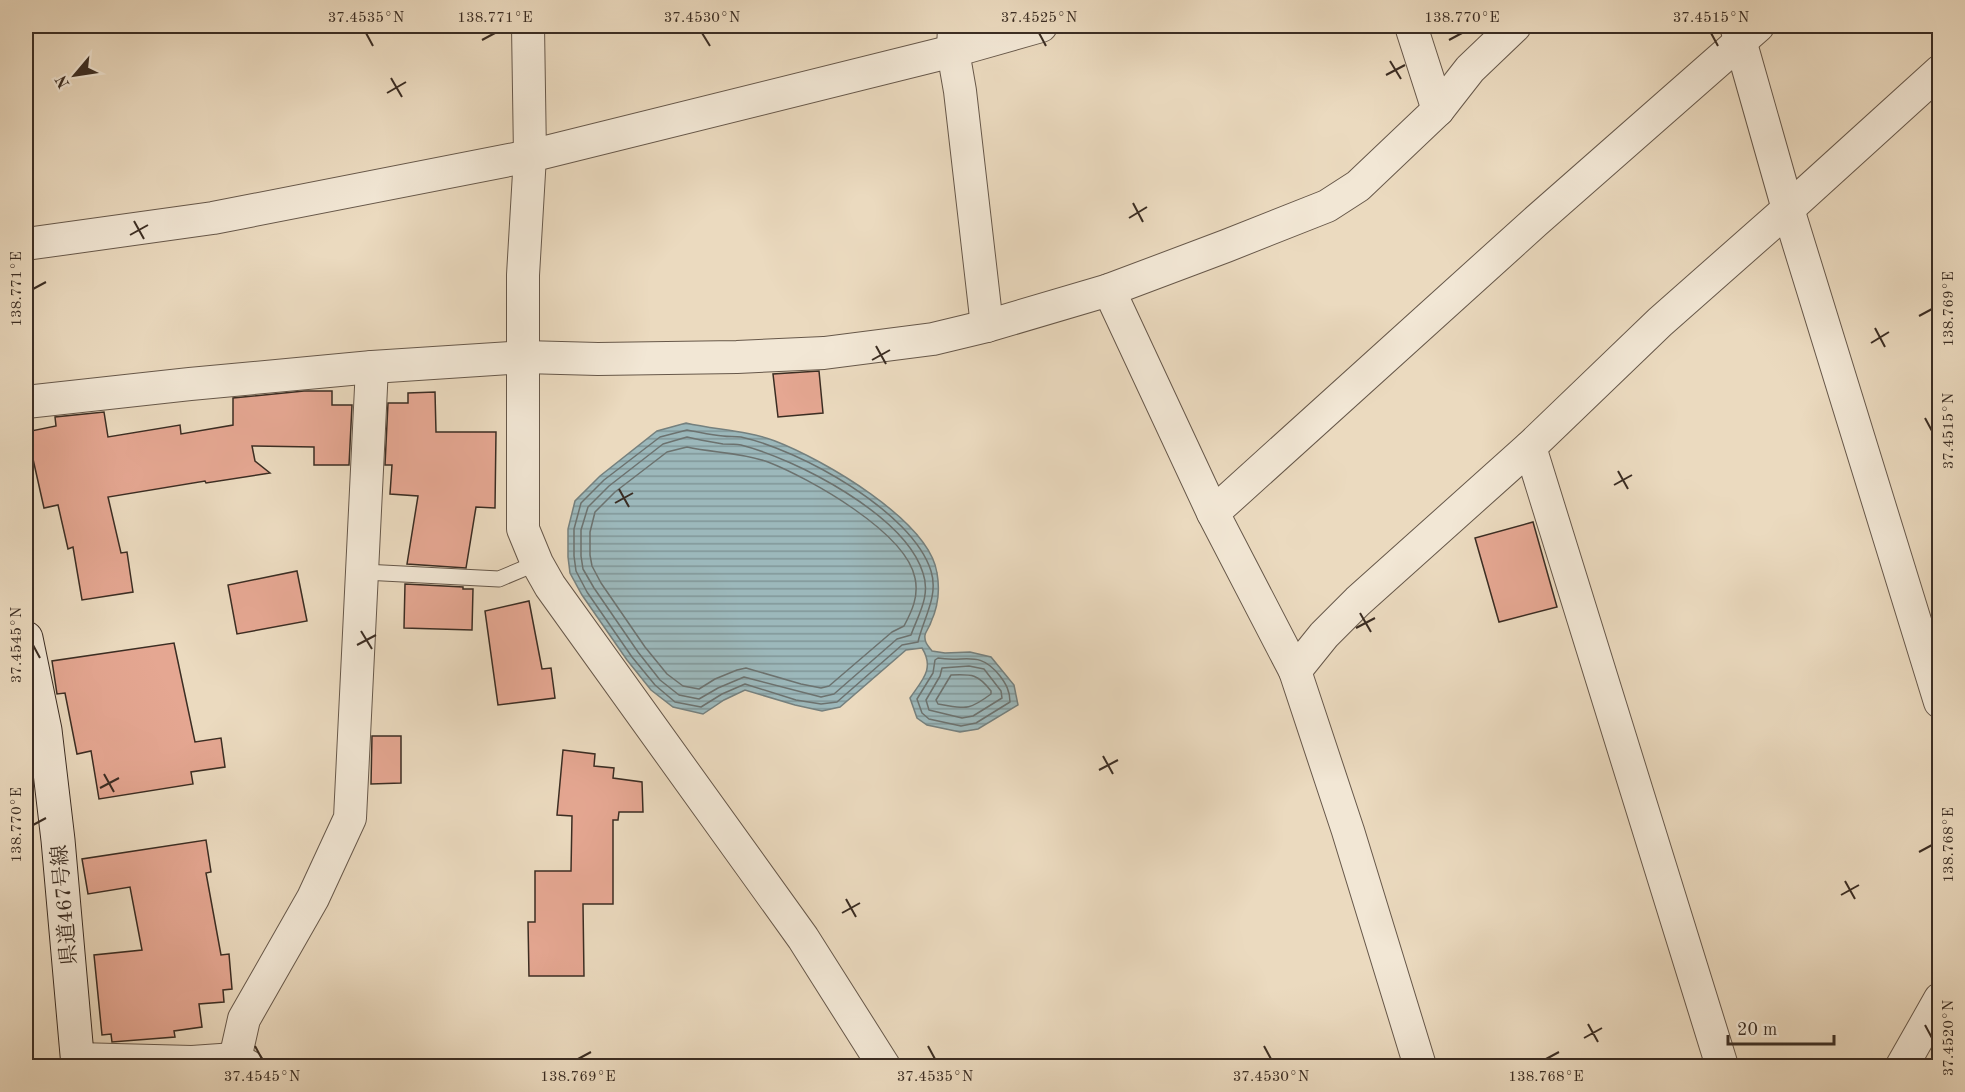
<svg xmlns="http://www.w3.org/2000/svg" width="1965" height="1092" viewBox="0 0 1965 1092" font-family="'Old Standard TT','Noto Serif JP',serif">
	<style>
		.water { fill: url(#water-rules); stroke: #75807e; stroke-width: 1.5 }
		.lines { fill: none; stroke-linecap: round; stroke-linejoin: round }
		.shore { stroke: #6c726f; stroke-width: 1.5 }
		.building { fill: #e5a792; stroke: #3b2d23; stroke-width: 1.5 }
		.lane-casing { stroke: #67584a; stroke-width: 17 }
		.street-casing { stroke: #67584a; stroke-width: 34 }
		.secondary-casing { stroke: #3b2d23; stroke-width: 35 }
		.lane { stroke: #f2e7d5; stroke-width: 15 }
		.street { stroke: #f2e7d5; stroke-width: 32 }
		.secondary { stroke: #f2e7d5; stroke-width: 33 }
		.ticks { fill: none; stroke: #3b2d23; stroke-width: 2 }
		.labels { text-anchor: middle; stroke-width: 6; stroke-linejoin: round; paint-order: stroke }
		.street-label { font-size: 21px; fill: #3b2d23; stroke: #f2e7d5 }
		.neatline { fill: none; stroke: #3b2d23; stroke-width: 2 }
		.ticks-label { font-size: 15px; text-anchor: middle; fill: #3b2d23 }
	</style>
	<defs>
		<pattern id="water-rules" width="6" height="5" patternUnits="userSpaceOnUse" patternTransform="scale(1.5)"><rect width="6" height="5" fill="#9cb8bb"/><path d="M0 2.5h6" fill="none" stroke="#809698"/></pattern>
	</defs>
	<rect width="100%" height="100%" fill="#ebdabf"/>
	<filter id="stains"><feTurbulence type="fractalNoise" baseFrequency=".00333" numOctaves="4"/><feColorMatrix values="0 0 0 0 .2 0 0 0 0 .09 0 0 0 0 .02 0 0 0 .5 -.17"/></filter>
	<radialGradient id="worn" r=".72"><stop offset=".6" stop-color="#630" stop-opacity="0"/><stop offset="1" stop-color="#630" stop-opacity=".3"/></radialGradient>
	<path class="water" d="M 686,423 C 716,430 746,430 775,441 C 822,459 929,520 937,573 C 940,590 938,607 931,622 C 930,626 926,631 925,635 C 924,642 928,646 932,651 L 945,653 L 970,652 L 991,657 L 1014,685 L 1018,705 L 978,729 L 960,732 L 927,725 L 917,718 L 910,698 C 922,680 935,669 922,648 L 906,650 L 840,707 L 822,711 L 795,705 L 745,690 L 724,700 L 703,714 L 673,707 L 651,690 L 627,660 L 582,595 L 570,573 L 568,557 L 568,529 L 575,501 L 600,476 L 657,431 Z"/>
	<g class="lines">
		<g class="shore">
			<path d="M 687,430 C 699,432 711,435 723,436 C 729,437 735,436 741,437 C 800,450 912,511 931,571 C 939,596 923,619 918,642 L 902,645 L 837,702 L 821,704 L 796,700 L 745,684 L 722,694 L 701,707 L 675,702 L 655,685 L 632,657 L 587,592 L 576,571 L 574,556 L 574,529 L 581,503 L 604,480 L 660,437 Z"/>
			<path d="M 687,437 C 699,440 711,442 723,444 C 729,444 735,444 741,445 C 796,459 905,515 923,573 C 931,596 918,615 911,635 L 897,639 L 834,694 L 821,697 L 744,677 L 718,688 L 699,699 L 679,695 L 660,680 L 638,652 L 594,588 L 583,569 L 581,556 L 581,530 L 588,507 L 609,486 L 663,444 Z"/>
			<path d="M 687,447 C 714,453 741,452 768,462 C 809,478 906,532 915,578 C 919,596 912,611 904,626 L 892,632 L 829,686 L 821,688 L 801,684 L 746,668 L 737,670 L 715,679 L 699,689 L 683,686 L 667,674 L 645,647 L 601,583 L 592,566 L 590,555 L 590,532 L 595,512 L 615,492 L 667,452 Z"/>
			<path d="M 938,658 C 965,663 979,649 1000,676 C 1006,684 1010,691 1010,702 L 976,723 L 961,726 L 929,719 L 922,713 L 917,699 L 933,673 L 935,660 Z"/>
			<path d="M 969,666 L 984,669 L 1001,691 L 1002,698 L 973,716 L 962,718 L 929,710 L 926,700 L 940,676 L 942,668 Z"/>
			<path d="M 951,675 C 972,674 978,674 991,691 L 991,694 C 967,712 965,708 938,704 L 936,700 Z"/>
		</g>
	</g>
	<g class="building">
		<path d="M 819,371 L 823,413 L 778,417 L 773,374 Z"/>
		<path d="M 304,391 L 332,391 L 332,405 L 352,405 L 349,465 L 314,465 L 314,447 L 252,446 L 255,461 L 270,473 L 206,483 L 205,481 L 108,497 L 121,553 L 127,552 L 133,592 L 82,600 L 73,547 L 68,549 L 58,505 L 44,508 L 33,459 L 26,461 L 26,432 L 56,426 L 55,417 L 104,412 L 108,437 L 180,425 L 181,434 L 233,425 L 233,398 Z"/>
		<path d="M 435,392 L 436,432 L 496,432 L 495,508 L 476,507 L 466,568 L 407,564 L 418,496 L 390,494 L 392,465 L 385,465 L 388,403 L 408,403 L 408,393 Z"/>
		<path d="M 1533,522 L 1557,607 L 1499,622 L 1475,538 Z"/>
		<path d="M 297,571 L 307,621 L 237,634 L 228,585 Z"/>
		<path d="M 405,584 L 463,587 L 463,589 L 473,589 L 472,630 L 404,628 Z"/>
		<path d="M 529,601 L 542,669 L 551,668 L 555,698 L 498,705 L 485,611 Z"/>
		<path d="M 174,643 L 195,742 L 221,738 L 225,767 L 191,772 L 193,784 L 99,799 L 91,751 L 77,754 L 65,693 L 57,694 L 52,661 Z"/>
		<path d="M 372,736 L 401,736 L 401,783 L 371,784 Z"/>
		<path d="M 563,750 L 595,754 L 594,766 L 614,768 L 613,778 L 642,782 L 643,812 L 619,812 L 618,820 L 613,820 L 613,904 L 583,904 L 584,976 L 529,976 L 528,922 L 535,922 L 535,871 L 571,871 L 572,816 L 557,815 Z"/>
		<path d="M 206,840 L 211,872 L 206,873 L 221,955 L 229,954 L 232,989 L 223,990 L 224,1002 L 199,1004 L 202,1027 L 174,1031 L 175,1037 L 112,1042 L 111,1034 L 102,1035 L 94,955 L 142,950 L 130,887 L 88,894 L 82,859 Z"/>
	</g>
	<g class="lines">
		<g class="lane-casing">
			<path id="lane" d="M 364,572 L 499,579 L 537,563"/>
		</g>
		<g class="street-casing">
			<g id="street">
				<path d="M 528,26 L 530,156 L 523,275 L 523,529 L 537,563 L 550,586 L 803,938 L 884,1066"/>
				<path d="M 954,26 L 953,51 L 960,91 L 987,326"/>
				<path d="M 1411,26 L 1438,110"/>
				<path d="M 1736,26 L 1788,209 L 1940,702"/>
				<path d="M 26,244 L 213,218 L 530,156 L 953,51 L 1041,26"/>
				<path d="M 1109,290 L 1213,513 L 1295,671"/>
				<path d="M 26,402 L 190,384 L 372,367 L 524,357 L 598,359 L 737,357 L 824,353 L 933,339 L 987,326 L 1109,290 L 1226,246 L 1327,206 L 1358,186 L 1438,110 L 1470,69 L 1515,26"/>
				<path d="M 1530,447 L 1722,1066"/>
				<path d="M 1213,513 L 1535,222 L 1758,26"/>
				<path d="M 77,1059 L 192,1062 L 235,1059 L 248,1066"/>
				<path d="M 235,1059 L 244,1019 L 313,898 L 350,818 L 372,367"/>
				<path d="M 1420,1066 L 1348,831 L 1295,671 L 1324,635 L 1358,601 L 1530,447 L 1660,322 L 1788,209 L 1940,71"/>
				<path d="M 1902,1066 L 1940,999"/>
			</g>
		</g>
		<g class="secondary-casing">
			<path id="secondary" d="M 26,638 L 45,730 L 58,840 L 78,1066"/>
		</g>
		<use href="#lane" class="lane"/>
		<use href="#street" class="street"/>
		<use href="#secondary" class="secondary"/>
	</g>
	<path class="ticks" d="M 366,33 L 373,46M 702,33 L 710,46M 1039,33 L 1046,46M 1711,33 L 1718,46M 482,40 L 495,33M 1449,40 L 1462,33M 1390,61 L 1401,79M 1386,75 L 1405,65M 391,78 L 402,97M 387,93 L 406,82M 1133,203 L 1143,222M 1129,218 L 1147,207M 134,221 L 144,239M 130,235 L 148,225M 33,289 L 46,282M 1919,316 L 1932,309M 1875,328 L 1885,347M 1871,343 L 1889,332M 876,346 L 886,364M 872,360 L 890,350M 1925,418 L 1932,431M 1618,471 L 1628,489M 1614,485 L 1632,475M 619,489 L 629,507M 615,503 L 633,493M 1360,613 L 1371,632M 1356,628 L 1375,618M 361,631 L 372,649M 33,645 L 40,658M 357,645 L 376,635M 1103,756 L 1113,774M 1099,770 L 1118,760M 104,774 L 114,792M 100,788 L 119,778M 33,825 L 46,818M 1919,852 L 1932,845M 1845,881 L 1855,899M 1841,895 L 1859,885M 846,899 L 856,917M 842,913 L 860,903M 1588,1024 L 1598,1042M 1925,1025 L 1932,1038M 1584,1038 L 1602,1028M 255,1046 L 262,1059M 928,1046 L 935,1059M 1264,1046 L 1271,1059M 578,1059 L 591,1052M 1546,1059 L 1559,1052"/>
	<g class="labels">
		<g class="street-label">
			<text transform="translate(64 905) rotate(-95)" y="7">県道467号線</text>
		</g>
	</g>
	<rect width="1965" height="1092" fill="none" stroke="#ebdabf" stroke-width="66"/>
	<g transform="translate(75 75) rotate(241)" stroke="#f2e7d5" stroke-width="4.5" paint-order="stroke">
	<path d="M0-4.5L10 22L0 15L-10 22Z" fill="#3b2d23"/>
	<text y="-9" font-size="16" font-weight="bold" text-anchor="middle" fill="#3b2d23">N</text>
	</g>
	<path d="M1728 1035v9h106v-9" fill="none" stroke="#3b2d23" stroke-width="3"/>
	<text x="1737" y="1035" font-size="18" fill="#3b2d23" stroke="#f2e7d5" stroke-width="4.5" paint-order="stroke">20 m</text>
	<rect x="33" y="33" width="1899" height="1026" class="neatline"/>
	<g class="ticks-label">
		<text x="366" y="22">37.4535°N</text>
		<text x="495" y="22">138.771°E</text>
		<text x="702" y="22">37.4530°N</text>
		<text x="1039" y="22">37.4525°N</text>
		<text x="1462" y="22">138.770°E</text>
		<text x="1711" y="22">37.4515°N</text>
		<text transform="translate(16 289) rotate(-90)" y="5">138.771°E</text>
		<text transform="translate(1948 309) rotate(-90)" y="5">138.769°E</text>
		<text transform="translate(1948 431) rotate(-90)" y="5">37.4515°N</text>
		<text transform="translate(16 645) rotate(-90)" y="5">37.4545°N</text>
		<text transform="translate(16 825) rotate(-90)" y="5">138.770°E</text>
		<text transform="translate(1948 845) rotate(-90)" y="5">138.768°E</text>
		<text transform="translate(1948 1038) rotate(-90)" y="5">37.4520°N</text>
		<text x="262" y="1081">37.4545°N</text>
		<text x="578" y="1081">138.769°E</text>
		<text x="935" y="1081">37.4535°N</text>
		<text x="1271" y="1081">37.4530°N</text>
		<text x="1546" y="1081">138.768°E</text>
	</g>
	<rect width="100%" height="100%" filter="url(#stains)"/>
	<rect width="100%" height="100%" fill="url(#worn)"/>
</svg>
